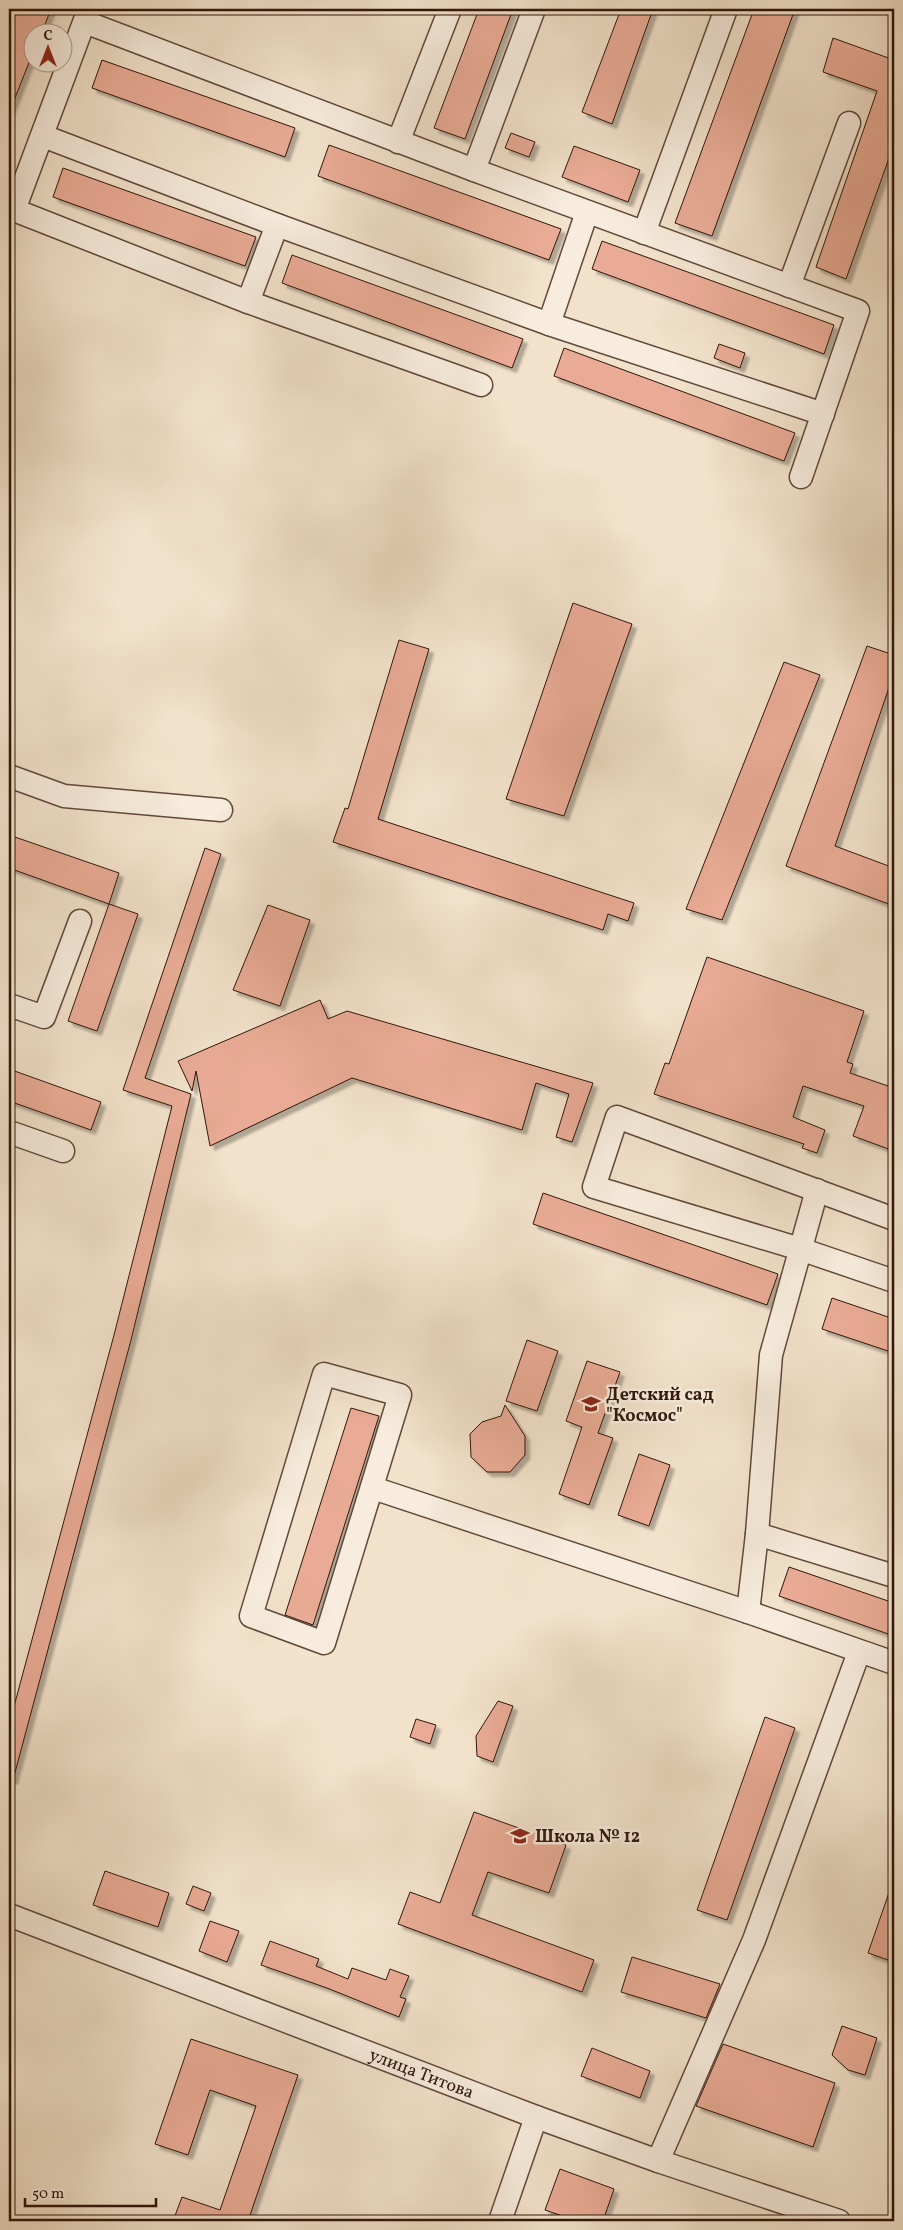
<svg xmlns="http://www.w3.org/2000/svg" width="903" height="2230" viewBox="0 0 903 2230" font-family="Vollkorn,serif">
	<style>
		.building { fill: #e9ab95; stroke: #30160a; filter: url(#shadow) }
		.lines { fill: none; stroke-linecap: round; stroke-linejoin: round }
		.minor-casing { stroke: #60493a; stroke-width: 25 }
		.minor { stroke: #f7ecdd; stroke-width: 22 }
		.labels { text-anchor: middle; stroke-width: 5; stroke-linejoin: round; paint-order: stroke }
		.poi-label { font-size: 18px; font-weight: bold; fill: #30160a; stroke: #f7ecdd; text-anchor: start }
		.street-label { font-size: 18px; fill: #30160a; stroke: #f7ecdd }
	</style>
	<defs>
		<filter id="shadow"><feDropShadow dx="4.5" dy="4.5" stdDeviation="1" flood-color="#0004"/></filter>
	</defs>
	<rect width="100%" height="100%" fill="#f2e2cb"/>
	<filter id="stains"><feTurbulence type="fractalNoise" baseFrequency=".004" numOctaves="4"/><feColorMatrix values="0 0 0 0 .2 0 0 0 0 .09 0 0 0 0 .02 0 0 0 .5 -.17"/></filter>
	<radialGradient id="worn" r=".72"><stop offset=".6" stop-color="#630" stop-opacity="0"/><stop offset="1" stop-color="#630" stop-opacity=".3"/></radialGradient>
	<g class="building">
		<path d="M 12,9 L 51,9 L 42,32 L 32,32 L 32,55 L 9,113 L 9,18 Z"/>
		<path d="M 479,9 L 513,9 L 465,139 L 434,128 Z"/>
		<path d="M 621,9 L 653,9 L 612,124 L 582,112 Z"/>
		<path d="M 754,9 L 795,9 L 712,236 L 675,223 Z"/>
		<path d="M 833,38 L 894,60 L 894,144 L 846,279 L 816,267 L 877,91 L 823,72 Z"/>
		<path d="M 102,60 L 295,128 L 285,157 L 92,88 Z"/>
		<path d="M 511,133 L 535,142 L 529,157 L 505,148 Z"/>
		<path d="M 329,145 L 561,229 L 549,260 L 318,176 Z"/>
		<path d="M 574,146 L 640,170 L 628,202 L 562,177 Z"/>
		<path d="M 63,168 L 256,237 L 245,266 L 53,197 Z"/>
		<path d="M 602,241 L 834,325 L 824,354 L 592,269 Z"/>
		<path d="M 292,255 L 523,339 L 512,368 L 282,283 Z"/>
		<path d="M 719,344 L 745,353 L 740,368 L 714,358 Z"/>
		<path d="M 564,348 L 795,433 L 784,461 L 554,376 Z"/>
		<path d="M 573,603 L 632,624 L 564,816 L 506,799 Z"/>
		<path d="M 399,640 L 429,649 L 378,819 L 634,903 L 628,921 L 608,914 L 603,930 L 333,842 L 345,808 L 348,809 Z"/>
		<path d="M 867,646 L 894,655 L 894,673 L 835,846 L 894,868 L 894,906 L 786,866 Z"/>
		<path d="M 784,662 L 820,675 L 722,920 L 686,909 Z"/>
		<path d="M 9,835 L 119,873 L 109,904 L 9,868 Z"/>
		<path d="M 205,848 L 221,854 L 145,1078 L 191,1094 L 131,1340 L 13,1780 L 9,1779 L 9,1725 L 114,1335 L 172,1106 L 123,1090 Z"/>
		<path d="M 109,904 L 138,914 L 97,1031 L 68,1021 Z"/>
		<path d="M 268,905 L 310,920 L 280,1006 L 233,990 Z"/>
		<path d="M 707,957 L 864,1011 L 847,1062 L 853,1064 L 850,1073 L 894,1088 L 894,1151 L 853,1136 L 864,1106 L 803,1086 L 793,1117 L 825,1130 L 817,1153 L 802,1148 L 804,1144 L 654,1094 L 665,1063 L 669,1064 Z"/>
		<path d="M 320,1000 L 328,1019 L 347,1011 L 593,1083 L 572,1142 L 556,1137 L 569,1094 L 536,1083 L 522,1130 L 352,1078 L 210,1146 L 196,1071 L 192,1091 L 178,1061 Z"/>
		<path d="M 9,1069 L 101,1102 L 91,1130 L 9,1101 Z"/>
		<path d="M 543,1193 L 778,1274 L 767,1305 L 533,1224 Z"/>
		<path d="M 832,1298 L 894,1319 L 894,1353 L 822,1329 Z"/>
		<path d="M 527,1340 L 558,1351 L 537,1411 L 506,1401 Z"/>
		<path d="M 587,1361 L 620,1372 L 598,1433 L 613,1438 L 589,1505 L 559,1494 L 582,1427 L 566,1421 Z"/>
		<path d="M 505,1405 L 525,1436 L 525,1455 L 510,1472 L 487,1472 L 471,1457 L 470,1434 L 482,1422 L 501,1416 Z"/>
		<path d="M 351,1408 L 379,1416 L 313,1625 L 285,1615 Z"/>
		<path d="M 639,1454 L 670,1465 L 649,1526 L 618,1515 Z"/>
		<path d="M 789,1567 L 894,1603 L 894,1636 L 779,1596 Z"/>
		<path d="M 498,1701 L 513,1706 L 493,1762 L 477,1756 L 476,1736 Z"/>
		<path d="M 765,1717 L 795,1728 L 727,1920 L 697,1910 Z"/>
		<path d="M 416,1719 L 436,1725 L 430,1744 L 410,1737 Z"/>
		<path d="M 474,1812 L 566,1845 L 549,1893 L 488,1872 L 472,1915 L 594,1960 L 582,1992 L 398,1924 L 410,1892 L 440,1903 Z"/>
		<path d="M 105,1871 L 169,1893 L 158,1927 L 93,1905 Z"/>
		<path d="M 892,1884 L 894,1884 L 894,1962 L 868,1953 Z"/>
		<path d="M 193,1886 L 211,1893 L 204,1911 L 186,1904 Z"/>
		<path d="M 210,1921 L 239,1931 L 227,1962 L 199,1951 Z"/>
		<path d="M 270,1941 L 319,1959 L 316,1966 L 348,1979 L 352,1968 L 386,1980 L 390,1969 L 409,1976 L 400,1997 L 406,1999 L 399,2017 L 327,1988 L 261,1965 Z"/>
		<path d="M 632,1957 L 720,1984 L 706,2018 L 621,1992 Z"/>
		<path d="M 842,2026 L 877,2038 L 865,2075 L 848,2070 L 832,2055 Z"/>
		<path d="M 191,2039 L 298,2075 L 248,2221 L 173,2221 L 182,2197 L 220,2210 L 256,2106 L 210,2090 L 188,2155 L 155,2144 Z"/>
		<path d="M 723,2044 L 835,2083 L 813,2147 L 696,2106 Z"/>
		<path d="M 592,2048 L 650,2071 L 640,2098 L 581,2076 Z"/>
		<path d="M 560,2169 L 614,2189 L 603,2221 L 577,2221 L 545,2210 Z"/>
	</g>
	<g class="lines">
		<g class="minor-casing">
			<g id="minor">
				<path d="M 85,22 L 474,170 L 858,311 L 801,477"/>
				<path d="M 43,136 L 277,225 L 549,324 L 823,414"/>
				<path d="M 398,142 L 450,9"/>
				<path d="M 474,170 L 534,9"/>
				<path d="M 9,208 L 248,302 L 481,385"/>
				<path d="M 14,210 L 89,9"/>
				<path d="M 644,233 L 726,9"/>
				<path d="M 789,286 L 849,123"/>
				<path d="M 248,302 L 277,225"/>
				<path d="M 549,324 L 587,212"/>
				<path d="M 9,776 L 64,796 L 221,810"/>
				<path d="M 9,1005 L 44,1017 L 80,921"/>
				<path d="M 9,1132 L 63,1151"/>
				<path d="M 894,1219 L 617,1117 L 594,1187 L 800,1249 L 894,1281"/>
				<path d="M 324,1374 L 400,1395 L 324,1643 L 251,1616 Z"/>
				<path d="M 373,1488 L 748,1612 L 894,1663"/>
				<path d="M 757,1534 L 894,1576"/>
				<path d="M 748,1612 L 757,1534 L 771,1355 L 817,1190"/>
				<path id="s1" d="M 9,1915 L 536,2117 L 658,2161 L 839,2221"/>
				<path d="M 658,2161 L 754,1940 L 859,1652"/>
				<path d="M 500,2221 L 536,2117"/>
			</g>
		</g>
		<use href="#minor" class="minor"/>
	</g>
	<defs>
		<g id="school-bare" transform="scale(1.5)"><path d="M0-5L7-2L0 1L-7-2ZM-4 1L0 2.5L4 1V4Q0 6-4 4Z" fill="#8f2418" stroke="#f7ecdd" stroke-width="2.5" paint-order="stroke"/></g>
	</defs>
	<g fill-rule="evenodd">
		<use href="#school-bare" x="591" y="1404"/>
		<use href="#school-bare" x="520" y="1836"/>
	</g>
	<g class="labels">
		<g class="poi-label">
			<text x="606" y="1400">Детский сад<tspan x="606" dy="21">"Космос"</tspan></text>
			<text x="535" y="1842">Школа № 12</text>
		</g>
		<g class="street-label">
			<text dy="6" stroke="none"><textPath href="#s1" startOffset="442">улица Титова</textPath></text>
		</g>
	</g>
	<rect width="903" height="2230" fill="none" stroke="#f2e2cb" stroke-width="30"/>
	<rect x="10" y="10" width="883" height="2210" fill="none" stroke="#30160a" stroke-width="2.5"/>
	<rect x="15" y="15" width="873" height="2200" fill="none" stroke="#30160a"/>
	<g transform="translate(48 48)"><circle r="24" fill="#f7ecdd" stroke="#a79689"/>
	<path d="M0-4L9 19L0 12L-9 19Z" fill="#8f2418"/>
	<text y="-8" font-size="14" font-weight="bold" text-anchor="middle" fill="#30160a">С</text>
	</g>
	<path d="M25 2198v8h131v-8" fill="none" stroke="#30160a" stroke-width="2.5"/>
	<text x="32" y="2198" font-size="15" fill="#30160a" stroke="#f7ecdd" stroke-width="4" paint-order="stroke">50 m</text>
	<rect width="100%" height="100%" filter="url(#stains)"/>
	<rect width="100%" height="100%" fill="url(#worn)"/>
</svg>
